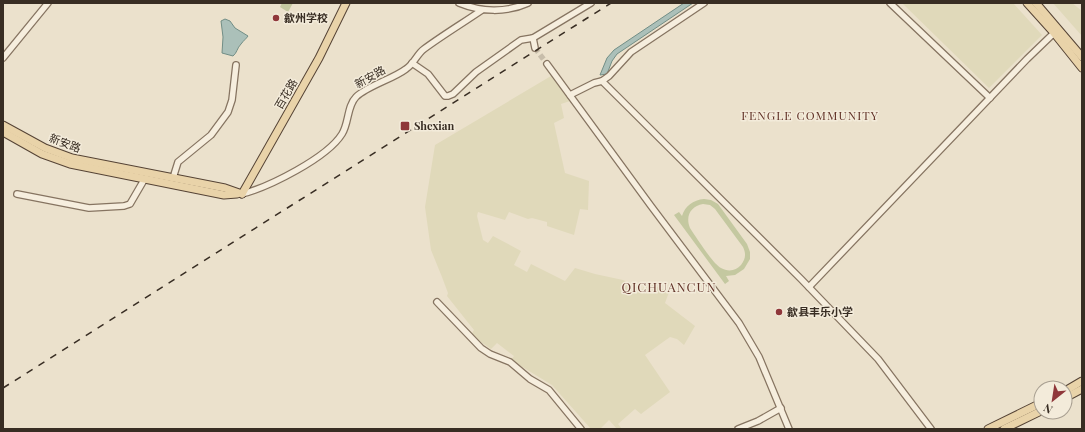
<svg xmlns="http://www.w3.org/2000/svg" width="1085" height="432" viewBox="0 0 1085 432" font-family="'Playfair Display','Noto Sans SC',serif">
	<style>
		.farmland { fill: #e0d9ba }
		.green { fill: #c4c8a0; fill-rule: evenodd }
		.water { fill: #abc0b9; stroke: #728e86 }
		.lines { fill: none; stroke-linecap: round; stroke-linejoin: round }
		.minor-tunnel { stroke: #c7bdaa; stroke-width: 5.5; stroke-dasharray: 5.5 3; stroke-linecap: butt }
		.minor-casing { stroke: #867461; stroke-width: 8 }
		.major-casing { stroke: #554335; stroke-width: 9 }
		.minor { stroke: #f6eede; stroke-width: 5.5 }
		.major { stroke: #e9d3a9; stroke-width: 7 }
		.rail { stroke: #382d23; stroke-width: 1.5; stroke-dasharray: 7 7; stroke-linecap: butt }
		.poi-dot { fill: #8f373a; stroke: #f3ebda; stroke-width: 1.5 }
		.labels { text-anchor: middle; stroke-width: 3; stroke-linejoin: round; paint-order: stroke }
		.poi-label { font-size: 11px; font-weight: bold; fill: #382d23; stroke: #f3ebda; text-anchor: start }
		.street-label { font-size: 11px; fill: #382d23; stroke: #f3ebda }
		.neighbourhood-label { font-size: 12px; letter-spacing: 1px; fill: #613227; stroke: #f3ebda }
		.quarter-label { font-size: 13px; letter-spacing: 1px; fill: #613227; stroke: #f3ebda }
	</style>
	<rect width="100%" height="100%" fill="#ebe1cc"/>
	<g class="farmland">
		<path d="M 902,3 L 1013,3 L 1042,35 L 989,88 Z"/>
		<path d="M 1053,3 L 1072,3 L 1082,11 L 1082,36 Z"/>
		<path d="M 551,76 L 570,101 L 561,104 L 564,118 L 554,123 L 565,173 L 589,181 L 588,210 L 580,209 L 574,235 L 547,226 L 547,222 L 532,218 L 528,219 L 509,212 L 505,220 L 478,212 L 477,216 L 483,240 L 488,243 L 493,236 L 521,251 L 514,265 L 527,272 L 531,264 L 565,281 L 575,268 L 595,274 L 623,280 L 642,290 L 646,282 L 669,292 L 665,303 L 695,326 L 684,345 L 677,339 L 670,337 L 645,355 L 670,392 L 641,414 L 635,409 L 618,424 L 622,429 L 617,429 L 609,420 L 600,429 L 591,429 L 552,385 L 511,360 L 514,356 L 497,343 L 491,349 L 471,335 L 474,330 L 447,296 L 448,293 L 442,277 L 431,250 L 425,207 L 435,145 Z"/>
	</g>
	<g class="green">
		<path d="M 282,3 L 293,3 L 288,12 L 280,7 Z"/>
		<path d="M 704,199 L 711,200 L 718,204 L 747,244 L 750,252 L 750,259 L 744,269 L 735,275 L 726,276 L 729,281 L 725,284 L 674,215 L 679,212 L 682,216 C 685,206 693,200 704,199 ZM 703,204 L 710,205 L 715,209 L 743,247 C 746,253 746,259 741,265 C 736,271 728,272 721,268 C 713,264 696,237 690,228 C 685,216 691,206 703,204 Z"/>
	</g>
	<g class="water">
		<path d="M 684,3 L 693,3 L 617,54 L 612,61 L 607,74 L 600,75 L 607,58 L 614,50 Z"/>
		<path d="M 225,19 L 230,21 L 235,28 L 248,36 C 246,39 244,40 241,44 C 237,48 237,53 233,56 L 222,53 L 223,37 L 221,21 Z"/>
	</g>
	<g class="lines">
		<path class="minor-tunnel" d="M 535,48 L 547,64"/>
		<g class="minor-casing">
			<g id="minor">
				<path d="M 459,3 C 481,12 506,13 528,3"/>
				<path d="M 890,3 L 990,98"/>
				<path d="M 533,38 L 535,48"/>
				<path d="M 3,58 L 48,3"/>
				<path d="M 412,63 L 428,74 L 445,96 L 448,96 L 453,94 L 476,72 L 521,40 L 533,38 L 591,3"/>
				<path d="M 547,64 L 651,206 L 739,323 L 759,357 L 789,429"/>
				<path d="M 602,81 L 801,279 L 878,359 L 931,429"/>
				<path d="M 570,95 L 594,83 L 602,81 L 609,76 L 631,52 L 704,3"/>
				<path d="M 173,178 L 178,162 L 211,135 L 228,112 L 232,100 L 236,65"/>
				<path d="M 17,194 L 89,208 L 124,206 L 130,204 L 144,180"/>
				<path d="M 242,194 C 269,187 327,158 342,134 C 349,123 347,106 356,97 C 367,86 393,79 406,69 C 414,64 417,54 424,49 C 443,35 463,23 482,10"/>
				<path d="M 809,287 L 1027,59 L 1054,33"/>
				<path d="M 437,302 L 481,348 L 490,354 L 510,362 L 530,379 L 549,390 L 581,429"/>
				<path d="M 738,429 L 758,421 L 781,408"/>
			</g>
		</g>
		<g class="major-casing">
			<g id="major">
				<path d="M 1027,3 L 1054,33 L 1082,68"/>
				<path d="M 1036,3 L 1082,57"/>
				<path d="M 3,125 L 45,148 L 72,158 L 225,188 L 242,194"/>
				<path d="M 3,132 L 42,154 L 70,164 L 224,195 L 237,194"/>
				<path d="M 242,194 L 319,58 L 346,3"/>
				<path d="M 1065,391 L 1082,381"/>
				<path d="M 1065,398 L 1082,389"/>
				<path d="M 988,429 L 1041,403"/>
				<path d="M 1004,429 L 1041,411"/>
			</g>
		</g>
		<use href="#minor" class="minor"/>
		<use href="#major" class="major"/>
		<path class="rail" d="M 3,388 L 611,3"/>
	</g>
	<g class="poi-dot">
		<circle cx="276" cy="18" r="4"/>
		<rect x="400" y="121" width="10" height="10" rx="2"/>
		<circle cx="779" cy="312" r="4"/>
	</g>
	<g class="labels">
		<g class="poi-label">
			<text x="284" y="22">歙州学校</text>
			<text x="414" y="130">Shexian</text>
			<text x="787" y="316">歙县丰乐小学</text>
		</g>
		<g class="street-label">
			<text transform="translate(370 77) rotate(-29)" y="4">新安路</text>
			<text transform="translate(286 94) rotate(-60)" y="4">百花路</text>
			<text transform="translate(65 143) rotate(20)" y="4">新安路</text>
		</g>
		<g class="neighbourhood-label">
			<text x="810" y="120">FENGLE COMMUNITY</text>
		</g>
		<g class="quarter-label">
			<text x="669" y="292">QICHUANCUN</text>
		</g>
	</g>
	<rect width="1085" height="432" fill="none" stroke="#382d23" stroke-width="8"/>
	<g transform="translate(1053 400) rotate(210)"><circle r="19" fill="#f3ebda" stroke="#a89f91"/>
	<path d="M0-3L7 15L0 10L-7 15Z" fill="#8f373a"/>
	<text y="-6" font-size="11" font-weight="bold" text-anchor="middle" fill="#382d23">N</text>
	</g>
</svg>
